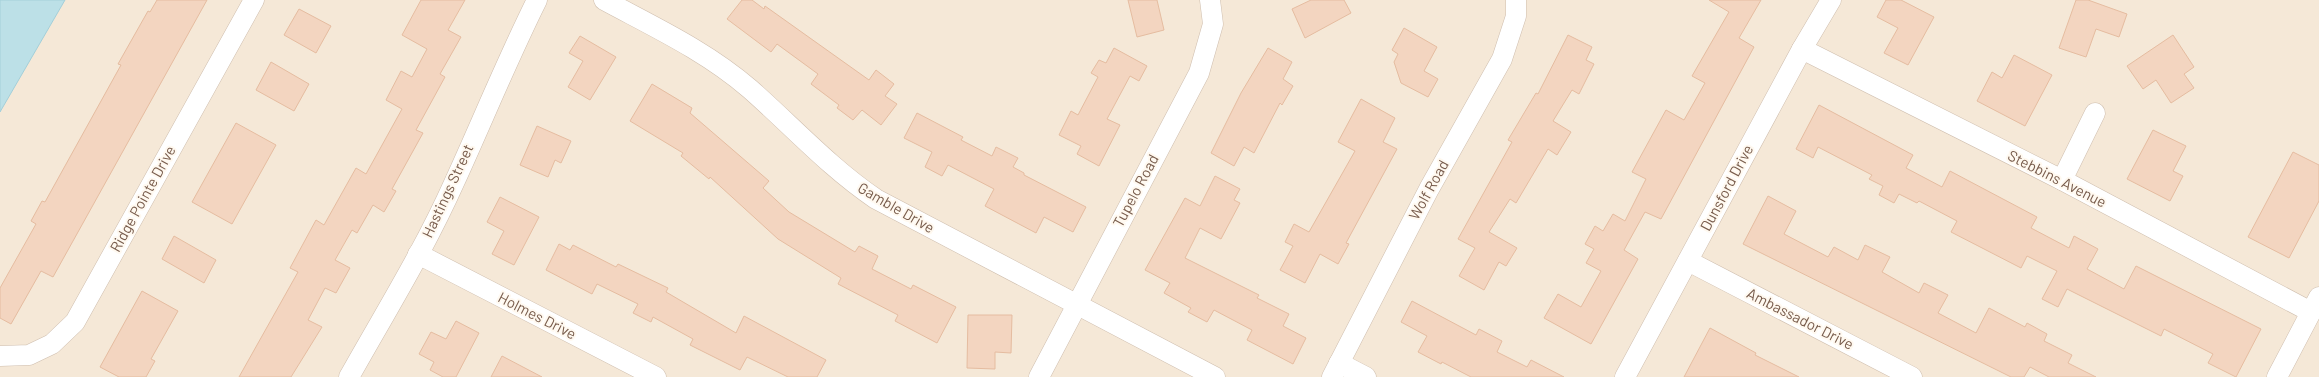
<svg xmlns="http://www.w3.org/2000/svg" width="2319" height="377" viewBox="0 0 2319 377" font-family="Barlow,sans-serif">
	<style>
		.residential { fill: #f5e8d7 }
		.water { fill: #bce0e7; stroke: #a3cfd9 }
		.building { fill: #f3d5c0; stroke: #e5bca0 }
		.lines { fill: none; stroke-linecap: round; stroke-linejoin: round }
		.minor-casing { stroke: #cfbeae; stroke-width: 21 }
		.minor { stroke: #fff; stroke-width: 20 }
		.labels { text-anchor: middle; stroke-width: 4; stroke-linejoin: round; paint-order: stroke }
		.street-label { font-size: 15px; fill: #785c4c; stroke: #fff9f0 }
	</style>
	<rect width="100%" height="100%" fill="#fdf5e9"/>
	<rect class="residential" x="0" y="0" width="2319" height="377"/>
	<path class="water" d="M 0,0 L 65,0 L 0,112 Z"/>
	<g class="building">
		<path d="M 157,0 L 207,0 L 53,277 L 41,271 L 11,324 L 0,318 L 0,288 L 36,224 L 31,221 L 42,201 L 45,202 L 121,65 L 118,64 L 148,11 L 150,12 Z"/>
		<path d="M 421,0 L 465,0 L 448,30 L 461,37 L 440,74 L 445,77 L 416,130 L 423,133 L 392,189 L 396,191 L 384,212 L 373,205 L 357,233 L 352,230 L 335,260 L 350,268 L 336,293 L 325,288 L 308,320 L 322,327 L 291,377 L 239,377 L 298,272 L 290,268 L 316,220 L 324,225 L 356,168 L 366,174 L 402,109 L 386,100 L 401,71 L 412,77 L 427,49 L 402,35 Z"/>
		<path d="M 742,0 L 752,0 L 764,9 L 765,6 L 869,80 L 876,70 L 894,84 L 885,96 L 897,104 L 881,125 L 862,110 L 853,120 L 837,108 L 839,105 L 811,84 L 818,74 L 777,44 L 771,52 L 727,19 Z"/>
		<path d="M 1128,0 L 1157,0 L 1164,30 L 1137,37 Z"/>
		<path d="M 1311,0 L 1344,0 L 1351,13 L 1305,38 L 1292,9 Z"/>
		<path d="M 1709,0 L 1761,0 L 1739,38 L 1754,47 L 1661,219 L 1645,212 L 1624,250 L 1638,259 L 1591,344 L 1544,318 L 1558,294 L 1581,307 L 1601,271 L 1586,263 L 1594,249 L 1585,244 L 1595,226 L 1603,231 L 1613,214 L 1625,221 L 1646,179 L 1632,172 L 1666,110 L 1684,120 L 1705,83 L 1692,76 L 1729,12 Z"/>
		<path d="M 1886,0 L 1901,0 L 1934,17 L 1908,65 L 1884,53 L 1898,28 L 1877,17 Z"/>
		<path d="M 2076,0 L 2088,0 L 2127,14 L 2119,37 L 2096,29 L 2086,57 L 2059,48 Z"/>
		<path d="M 299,9 L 331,26 L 316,53 L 284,35 Z"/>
		<path d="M 1404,28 L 1437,47 L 1424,71 L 1438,79 L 1428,97 L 1401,83 L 1394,62 L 1398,54 L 1392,50 Z"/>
		<path d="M 1568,35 L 1592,47 L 1586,60 L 1594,64 L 1579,94 L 1572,90 L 1553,121 L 1571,132 L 1557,155 L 1548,149 L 1516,203 L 1510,199 L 1489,232 L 1517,248 L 1506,266 L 1499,262 L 1484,290 L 1459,276 L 1475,248 L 1458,239 L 1512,142 L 1508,140 L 1536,93 L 1538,94 Z"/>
		<path d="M 2173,35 L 2194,67 L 2184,74 L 2194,88 L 2171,103 L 2156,80 L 2143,89 L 2127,66 Z"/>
		<path d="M 580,36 L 616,57 L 590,100 L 568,87 L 583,61 L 569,53 Z"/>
		<path d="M 1114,48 L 1147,66 L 1139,81 L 1130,76 L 1107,119 L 1120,125 L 1099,166 L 1077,154 L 1081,146 L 1059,135 L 1071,111 L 1078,115 L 1098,77 L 1091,73 L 1099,60 L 1106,63 Z"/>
		<path d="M 1268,48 L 1292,62 L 1283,79 L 1293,86 L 1282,105 L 1280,103 L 1254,153 L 1244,147 L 1234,166 L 1211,153 L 1241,93 Z"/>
		<path d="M 2014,55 L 2052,75 L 2025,126 L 1977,101 L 1992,72 L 2002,78 Z"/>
		<path d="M 271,62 L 309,84 L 294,111 L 256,90 Z"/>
		<path d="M 652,84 L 692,108 L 690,113 L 769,181 L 763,188 L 789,212 L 855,252 L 859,246 L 878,256 L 872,269 L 911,289 L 913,285 L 956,307 L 937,343 L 895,321 L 898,315 L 838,284 L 841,278 L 778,239 L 710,177 L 709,179 L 681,156 L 683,153 L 630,121 Z"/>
		<path d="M 1361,99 L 1395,118 L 1383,142 L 1397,149 L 1346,243 L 1349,244 L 1338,264 L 1320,254 L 1305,283 L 1280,270 L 1293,246 L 1285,242 L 1294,224 L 1309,232 L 1355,151 L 1338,142 Z"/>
		<path d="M 1819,105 L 1913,155 L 1906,168 L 1942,187 L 1950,171 L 2037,217 L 2031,228 L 2069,248 L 2074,236 L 2098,249 L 2087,269 L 2124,289 L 2136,266 L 2261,329 L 2236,377 L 2208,363 L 2213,354 L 2164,329 L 2161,336 L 2067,289 L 2058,307 L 2042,299 L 2057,271 L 2027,256 L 2021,268 L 1951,232 L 1957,221 L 1919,201 L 1917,203 L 1899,194 L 1894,203 L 1879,195 L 1883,186 L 1869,179 L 1872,175 L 1818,147 L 1813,158 L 1796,149 Z"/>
		<path d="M 917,113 L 963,137 L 961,140 L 992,156 L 996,147 L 1018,158 L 1013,167 L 1024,173 L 1024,175 L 1086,207 L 1073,232 L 1044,217 L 1036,233 L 985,206 L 994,189 L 948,165 L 942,176 L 925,167 L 932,152 L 904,138 Z"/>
		<path d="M 236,123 L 276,145 L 232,224 L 192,202 Z"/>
		<path d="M 537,126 L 571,141 L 561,163 L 555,160 L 548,177 L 520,165 Z"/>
		<path d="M 2153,130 L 2186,146 L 2173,171 L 2183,176 L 2170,201 L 2127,179 Z"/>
		<path d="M 2293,152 L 2319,165 L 2319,201 L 2289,258 L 2248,237 Z"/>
		<path d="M 1215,176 L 1240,189 L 1234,200 L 1240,203 L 1221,239 L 1200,228 L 1185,258 L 1259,295 L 1257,298 L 1289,314 L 1283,326 L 1306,338 L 1293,364 L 1247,340 L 1252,330 L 1214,310 L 1207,322 L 1188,312 L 1191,308 L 1164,293 L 1170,283 L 1145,270 L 1185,198 L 1200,206 Z"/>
		<path d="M 1768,196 L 1796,211 L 1784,234 L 1828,257 L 1834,247 L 1858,260 L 1865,245 L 1890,257 L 1882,272 L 1919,293 L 1924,283 L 1948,295 L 1938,313 L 1976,333 L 1989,308 L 2025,327 L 2027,323 L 2047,334 L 2044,341 L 2072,355 L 2068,363 L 2096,377 L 2049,377 L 2030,367 L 2024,377 L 2011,377 L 1743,244 Z"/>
		<path d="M 500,197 L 539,217 L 514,265 L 492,254 L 504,231 L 487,222 Z"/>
		<path d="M 174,236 L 216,260 L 204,283 L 162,259 Z"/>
		<path d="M 559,244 L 570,250 L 573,245 L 616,267 L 618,264 L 668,288 L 666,292 L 736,333 L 744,316 L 826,360 L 817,377 L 788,377 L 747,357 L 740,370 L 690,345 L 693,339 L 653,317 L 651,322 L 633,313 L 638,304 L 597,284 L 592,294 L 546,270 Z"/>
		<path d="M 142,291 L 178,311 L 151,359 L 155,361 L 146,377 L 119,377 L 100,367 Z"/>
		<path d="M 1412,301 L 1476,335 L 1479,329 L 1502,341 L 1497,352 L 1527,367 L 1531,360 L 1564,377 L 1471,377 L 1442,362 L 1441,364 L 1418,352 L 1427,336 L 1401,322 Z"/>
		<path d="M 968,315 L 1012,315 L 1011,353 L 995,352 L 995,369 L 967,368 Z"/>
		<path d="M 456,321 L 479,333 L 456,377 L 443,377 L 430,370 L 434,362 L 419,354 L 431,332 L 446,339 Z"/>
		<path d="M 1710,328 L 1756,353 L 1755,355 L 1799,377 L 1684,377 Z"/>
		<path d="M 502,356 L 542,377 L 491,377 Z"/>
	</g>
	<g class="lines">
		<g class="minor-casing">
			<g id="minor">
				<path d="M 604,0 C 654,27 706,51 750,89 C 792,126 829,167 876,199 L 1215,377"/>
				<path d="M 1802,49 L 2062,180 L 2311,312"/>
				<path d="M 2062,180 L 2095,113"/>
				<path d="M 418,254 L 656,377"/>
				<path d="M 1688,261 L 1912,377"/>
				<path d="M 0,356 L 29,355 L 52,344 L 75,322 L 254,0"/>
				<path d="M 1339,363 L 1366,377"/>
				<path d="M 349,377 C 385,313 424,250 454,183 C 482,122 507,60 537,0"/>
				<path d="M 1039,377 L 1199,73 L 1213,24 L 1210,0"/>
				<path d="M 1332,377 L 1429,189 L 1502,59 L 1516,16 L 1516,0"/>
				<path d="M 1625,377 L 1802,49 L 1831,0"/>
				<path d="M 2277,377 L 2319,297"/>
			</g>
		</g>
		<use href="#minor" class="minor"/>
	</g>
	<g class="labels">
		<g class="street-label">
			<text transform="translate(2057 179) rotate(27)" y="5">Stebbins Avenue</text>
			<text transform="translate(1727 188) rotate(-62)" y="5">Dunsford Drive</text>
			<text transform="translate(1429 190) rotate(-61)" y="5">Wolf Road</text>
			<text transform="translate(448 191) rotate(-65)" y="5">Hastings Street</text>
			<text transform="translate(1136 191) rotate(-62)" y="5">Tupelo Road</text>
			<text transform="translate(143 199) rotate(-61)" y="5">Ridge Pointe Drive</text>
			<text transform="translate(896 208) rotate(30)" y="5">Gamble Drive</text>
			<text transform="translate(537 316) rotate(27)" y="5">Holmes Drive</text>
			<text transform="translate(1800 319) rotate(27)" y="5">Ambassador Drive</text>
		</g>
	</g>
</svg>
